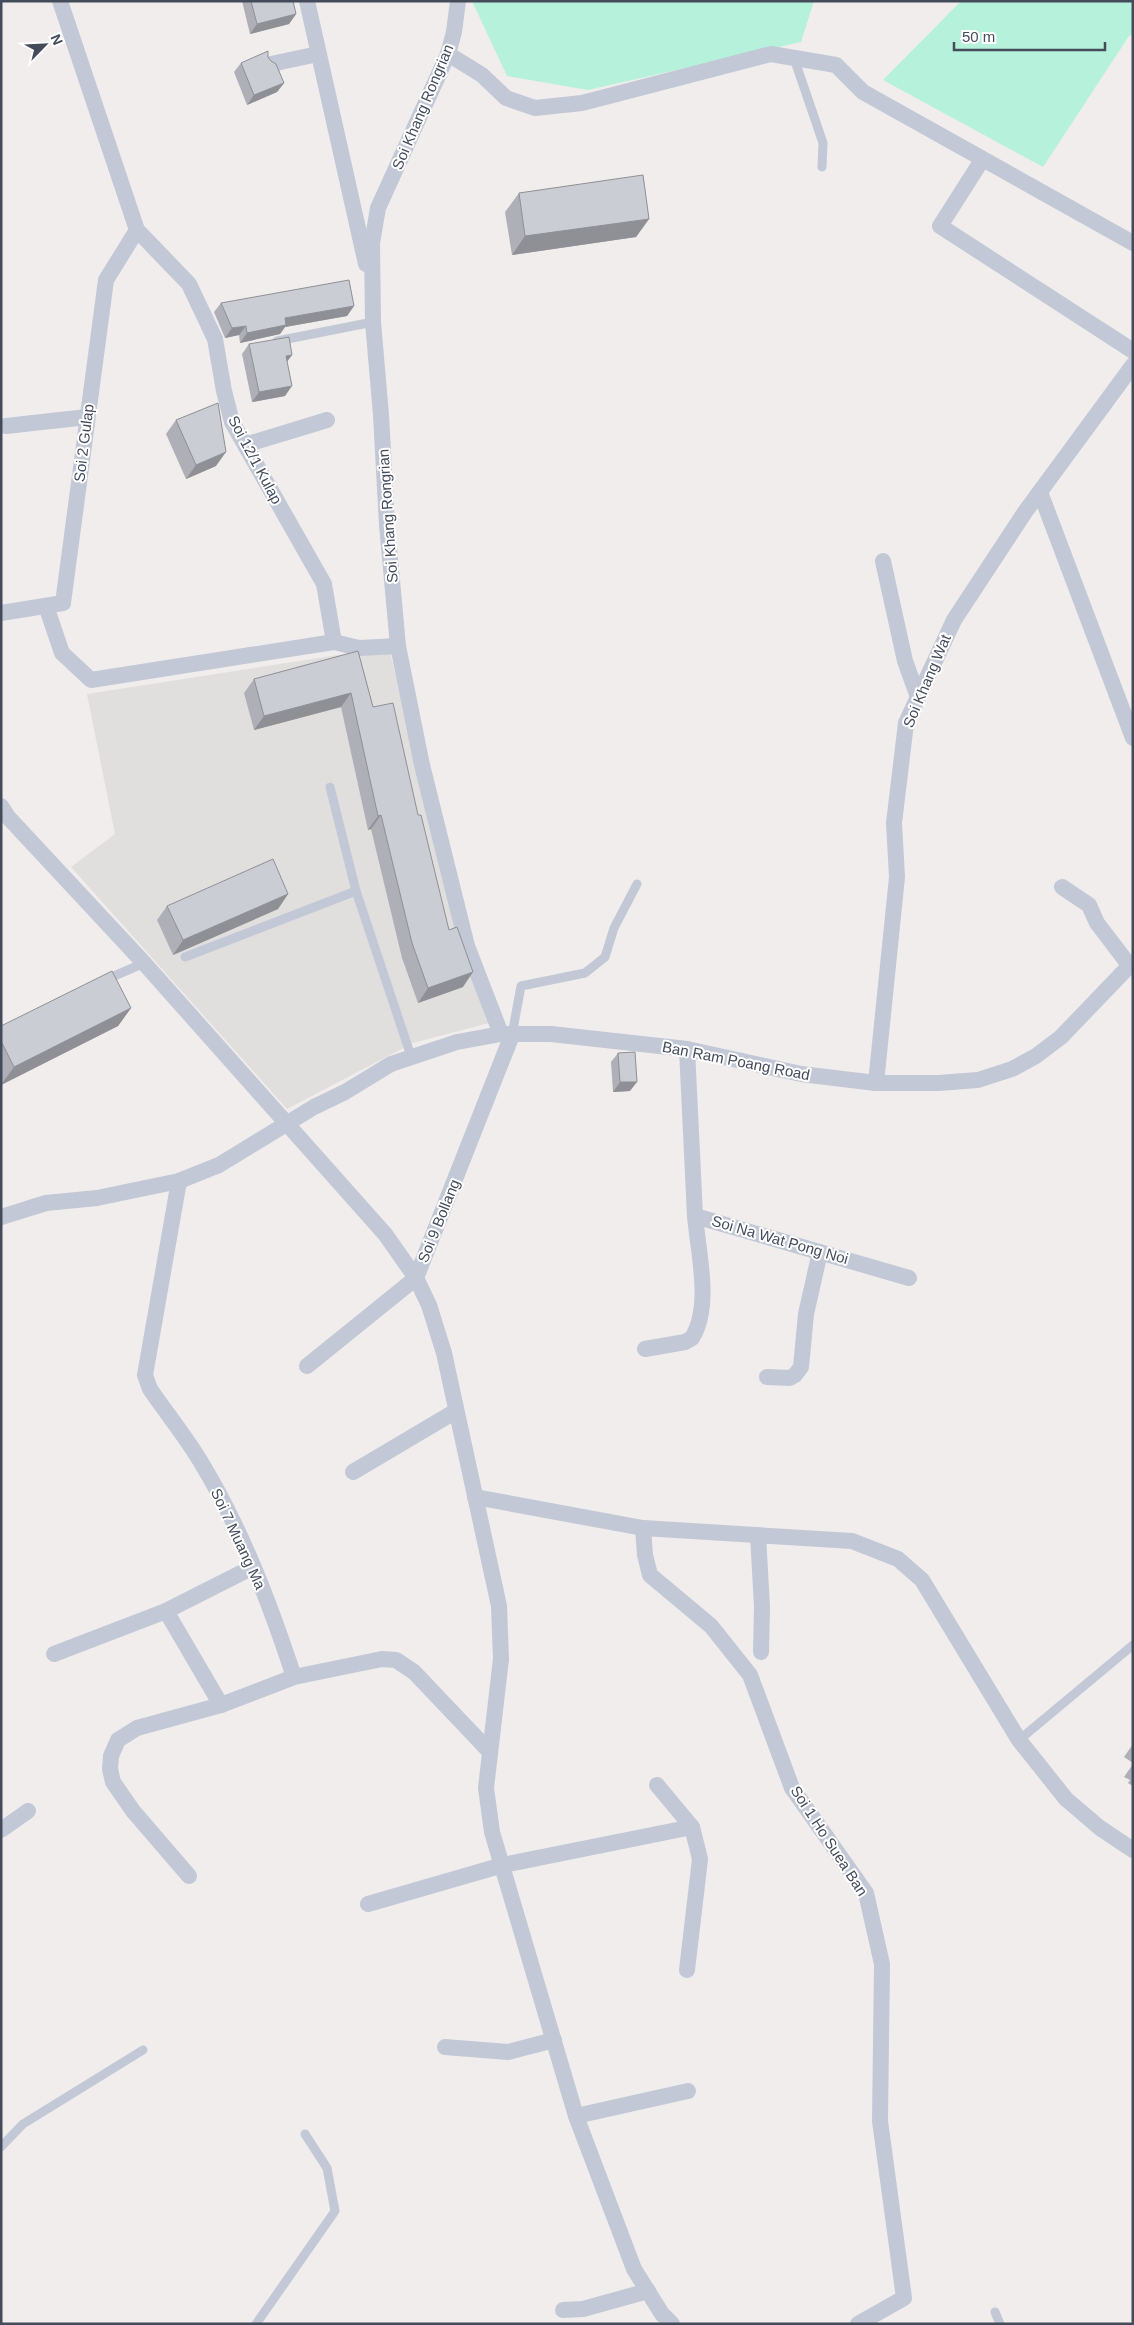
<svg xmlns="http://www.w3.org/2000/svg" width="1134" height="2325" viewBox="0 0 1134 2325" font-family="Helvetica,sans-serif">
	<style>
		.education { fill: #e1dede }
		.green { fill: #b6f2db }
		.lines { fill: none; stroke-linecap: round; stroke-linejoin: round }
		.lane { stroke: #c2c8d5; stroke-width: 9 }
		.street { stroke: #c2c8d5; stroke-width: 16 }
		.wall { fill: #afb0b7 }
		.shaded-wall { fill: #8e9095 }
		.building { fill: #cbcdd5; stroke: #8e9095 }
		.labels { text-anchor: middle; stroke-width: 4; stroke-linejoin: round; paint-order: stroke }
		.street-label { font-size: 15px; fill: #444b5b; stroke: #fff }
	</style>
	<rect width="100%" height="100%" fill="#f0edec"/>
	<path class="education" d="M 389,647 L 449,903 L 489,1023 L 413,1043 L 287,1109 L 71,867 L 115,834 L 87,694 Z"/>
	<g class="green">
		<path d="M 472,1 L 814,1 L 801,42 L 588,90 L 507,76 Z"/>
		<path d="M 961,1 L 1133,1 L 1133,34 L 1129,36 L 1043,167 L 883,80 Z"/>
	</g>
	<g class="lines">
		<g class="lane">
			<path d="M 794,58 L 823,143 L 822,167"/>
			<path d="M 277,341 L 373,322"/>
			<path d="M 330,787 L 356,891"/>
			<path d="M 185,957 L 356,891 L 411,1056"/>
			<path d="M 105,980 L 144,963"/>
			<path d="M 512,1035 L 521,986 L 585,973 L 605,957 L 614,928 L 637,884"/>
			<path d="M 1019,1740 L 1133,1645"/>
			<path d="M 1,2147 L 23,2124 L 143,2050"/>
			<path d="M 995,2312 L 1000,2324"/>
			<path d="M 256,2324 L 335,2211 L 327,2168 L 305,2134"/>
		</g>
		<g class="street">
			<path d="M 60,1 L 137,230 L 189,284 L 215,339 L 224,391 L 232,422 L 324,584 L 334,642"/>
			<path d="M 307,1 L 366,264"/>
			<path d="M 458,1 L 454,32 L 448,54 L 378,208 L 372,243 L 373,322 L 381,415 L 387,525 L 398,646 L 422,765 L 467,946 L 501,1034"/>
			<path d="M 448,54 L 482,75 L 506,98 L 535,108 L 582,103 L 771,54 L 836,65 L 863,92 L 1133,243"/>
			<path d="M 271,64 L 318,54"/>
			<path d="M 982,160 L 940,226 L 1133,351"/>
			<path d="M 6,426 L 87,417"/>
			<path d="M 245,445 L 327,420"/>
			<path d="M 1040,492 L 1133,738"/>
			<path d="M 883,561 L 905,661 L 918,697"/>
			<path d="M 46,606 L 62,653 L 91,680 L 334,642 L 359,648 L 398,646"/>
			<path d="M 1,613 L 63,603 L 106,280 L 137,230"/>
			<path d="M 1,806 L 8,817 L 144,963 L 385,1234 L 416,1278 L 429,1305 L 444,1353 L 499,1606 L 501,1659 L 486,1788 L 492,1832 L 576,2116 L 634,2269 L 662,2314 L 672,2324"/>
			<path d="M 1062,887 L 1089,905 L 1097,923 L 1129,965"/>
			<path d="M 687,1049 L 695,1216 L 909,1278"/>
			<path d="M 876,1083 L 897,877 L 894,823 L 906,723 L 954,620 L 1025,512 L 1133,365"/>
			<path d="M 179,1181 L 145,1375 L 150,1389 C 167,1414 187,1438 202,1464 C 242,1530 270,1604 294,1677"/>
			<path d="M 1,1217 L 46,1203 L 97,1198 L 179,1181 L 219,1165 L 314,1107 L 345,1092 L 391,1064 L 457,1042 L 501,1034 L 551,1034 L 687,1049 L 801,1074 L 876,1083 L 939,1083 L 978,1080 L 1012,1069 L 1036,1056 L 1061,1037 L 1133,962"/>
			<path d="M 645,1349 L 685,1342 L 692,1338 C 712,1306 698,1252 695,1216"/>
			<path d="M 307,1366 L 416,1278 L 512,1035"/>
			<path d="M 767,1377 L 790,1378 L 795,1375 L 801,1367 L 806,1314 L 820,1252"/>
			<path d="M 353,1472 L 456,1411"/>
			<path d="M 475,1497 L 643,1528 L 852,1541 L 898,1559 L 922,1580 L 1019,1740 L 1066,1799 L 1100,1828 L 1133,1850"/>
			<path d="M 643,1528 L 645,1555 L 650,1575 L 711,1626 L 750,1675 L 792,1788 L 866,1893 L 882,1964 L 880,2121 L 904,2298 L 858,2324"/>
			<path d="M 758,1535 L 762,1607 L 761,1652"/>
			<path d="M 54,1654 L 166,1611"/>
			<path d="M 221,1705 L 166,1611 L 253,1567"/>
			<path d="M 657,1785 L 692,1827 L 700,1859 L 687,1970"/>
			<path d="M 1,1830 L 28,1811"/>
			<path d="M 189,1876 L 133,1811 L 113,1782 L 110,1769 L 111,1756 L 118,1740 L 137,1728 L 221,1705 L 294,1677 L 382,1659 L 396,1660 L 414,1672 L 490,1752"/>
			<path d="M 368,1904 L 503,1865 L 692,1827"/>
			<path d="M 445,2047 L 508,2052 L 554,2040"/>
			<path d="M 576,2116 L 688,2091"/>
			<path d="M 563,2310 L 583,2309 L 648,2291"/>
		</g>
	</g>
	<g class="wall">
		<path d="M 242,1 L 293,1 L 296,14 L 289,24 L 250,34 Z"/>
		<path d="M 268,57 L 284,83 L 277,92 L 247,105 L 234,72 L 241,63 Z"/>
		<path d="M 519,193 L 649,219 L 636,237 L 512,255 L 505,212 Z"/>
		<path d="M 221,303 L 354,306 L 347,316 L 285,327 L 280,334 L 240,343 L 239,335 L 225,338 L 214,312 Z"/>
		<path d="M 249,344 L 292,355 L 287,362 L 285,396 L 252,402 L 242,354 Z"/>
		<path d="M 176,420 L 216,466 L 186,479 L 166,434 Z"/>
		<path d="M 358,651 L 373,707 L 418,815 L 463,987 L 418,1003 L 402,958 L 371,829 L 368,830 L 341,707 L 254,730 L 244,693 L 254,679 Z"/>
		<path d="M 288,894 L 278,909 L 173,955 L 157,920 L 167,906 Z"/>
		<path d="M 131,1008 L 118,1026 L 1,1085 L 1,1026 Z"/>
		<path d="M 618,1053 L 630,1091 L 613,1092 L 611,1062 Z"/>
		<path d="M 1133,1744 L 1133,1763 L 1124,1757 Z"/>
		<path d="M 1133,1764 L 1133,1786 L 1128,1783 L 1130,1780 L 1124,1777 Z"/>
	</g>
	<g class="shaded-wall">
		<path d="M 296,14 L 289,24 L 250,34 L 257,24 Z"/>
		<path d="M 284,83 L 277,92 L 247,105 L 254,95 Z"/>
		<path d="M 649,219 L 636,237 L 512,255 L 525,236 Z"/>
		<path d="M 354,306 L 347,316 L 285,327 L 280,334 L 240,343 L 247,333 L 285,318 Z"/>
		<path d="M 246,326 L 239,335 L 225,338 L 232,328 Z"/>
		<path d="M 292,355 L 285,364 L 286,356 Z"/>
		<path d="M 292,386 L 285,396 L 252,402 L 259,392 Z"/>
		<path d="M 226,452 L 216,466 L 186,479 L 196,465 Z"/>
		<path d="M 351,693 L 341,707 L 254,730 L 264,716 Z"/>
		<path d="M 381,815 L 371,829 L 368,830 L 378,816 Z"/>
		<path d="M 288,894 L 278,909 L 173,955 L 183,940 Z"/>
		<path d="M 473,972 L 463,987 L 418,1003 L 428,988 Z"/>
		<path d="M 131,1008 L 118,1026 L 1,1085 L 14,1067 Z"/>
		<path d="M 620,1082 L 637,1082 L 630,1091 L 613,1092 Z"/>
	</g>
	<g class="building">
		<path d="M 251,1 L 293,1 L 296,14 L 257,24 Z"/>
		<path d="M 268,51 L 268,57 L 271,61 L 276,64 L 284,83 L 254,95 L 241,63 Z"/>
		<path d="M 643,175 L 649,219 L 525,236 L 519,193 Z"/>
		<path d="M 349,280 L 354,306 L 285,318 L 286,325 L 247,333 L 246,326 L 232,328 L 221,303 Z"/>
		<path d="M 289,337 L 292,355 L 286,356 L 292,386 L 259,392 L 249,344 Z"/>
		<path d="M 218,403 L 226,452 L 196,465 L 176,420 Z"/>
		<path d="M 358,651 L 373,707 L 393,703 L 418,815 L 421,815 L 449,930 L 457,927 L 473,972 L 428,988 L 412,943 L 381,815 L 378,816 L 351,693 L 264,716 L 254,679 Z"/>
		<path d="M 273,859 L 288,894 L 183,940 L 167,906 Z"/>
		<path d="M 112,971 L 131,1008 L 14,1067 L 1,1041 L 1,1026 Z"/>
		<path d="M 635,1052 L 637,1082 L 620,1082 L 618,1053 Z"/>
	</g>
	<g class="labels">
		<g class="street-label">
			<text transform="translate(423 107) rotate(-67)" y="5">Soi Khang Rongrian</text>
			<text transform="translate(84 443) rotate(-83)" y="5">Soi 2 Gulap</text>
			<text transform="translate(255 460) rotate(62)" y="5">Soi 12/1 Kulap</text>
			<text transform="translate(388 516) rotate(-94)" y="5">Soi Khang Rongrian</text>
			<text transform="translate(927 681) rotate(-67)" y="5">Soi Khang Wat</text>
			<text transform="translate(736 1061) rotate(11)" y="5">Ban Ram Poang Road</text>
			<text transform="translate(439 1221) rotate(-68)" y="5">Soi 9 Bollang</text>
			<text transform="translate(780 1240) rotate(16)" y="5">Soi Na Wat Pong Noi</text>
			<text transform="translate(238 1539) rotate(65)" y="5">Soi 7 Muang Ma</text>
			<text transform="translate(829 1841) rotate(57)" y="5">Soi 1 Ho Suea Ban</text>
		</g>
	</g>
	<rect width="1134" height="2325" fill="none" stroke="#444b5b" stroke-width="5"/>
	<g transform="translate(45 45) rotate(66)" stroke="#ffffff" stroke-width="4" paint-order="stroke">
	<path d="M0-4L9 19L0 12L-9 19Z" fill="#444b5b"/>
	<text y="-8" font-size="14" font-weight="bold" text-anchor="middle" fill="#444b5b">N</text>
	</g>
	<path d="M954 42v8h151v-8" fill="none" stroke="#444b5b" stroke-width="2.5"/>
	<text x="962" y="42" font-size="15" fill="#444b5b" stroke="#ffffff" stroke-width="4" paint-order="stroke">50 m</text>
</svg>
